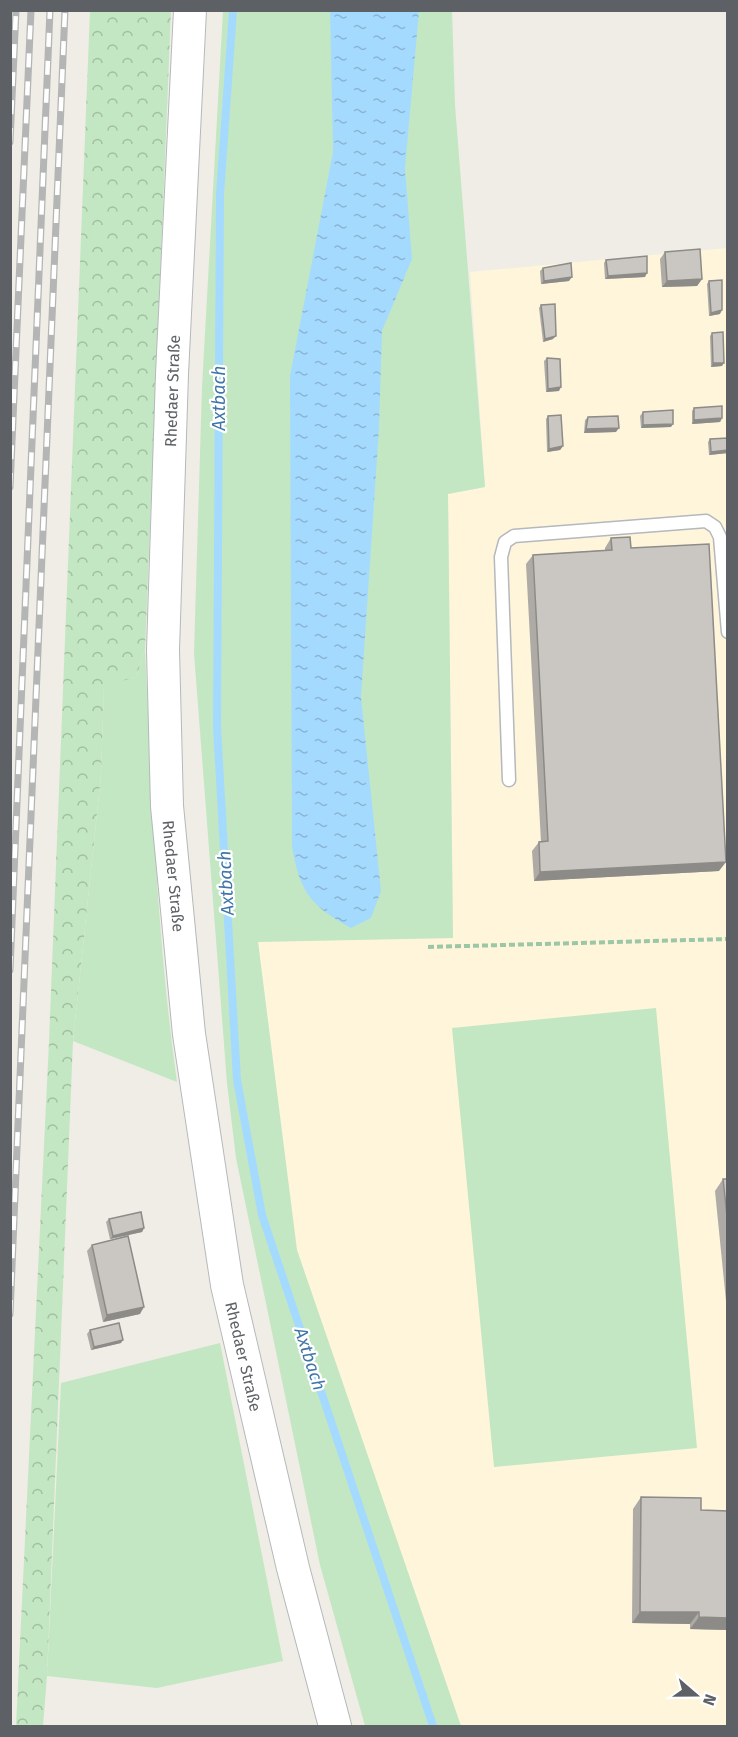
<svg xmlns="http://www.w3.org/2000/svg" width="738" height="1737" viewBox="0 0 738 1737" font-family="'Fira Sans',sans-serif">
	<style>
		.commercial { fill: #fef5db }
		.green { fill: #c3e7c2 }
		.forest { fill: url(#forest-crowns) }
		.water { fill: url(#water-ripples) }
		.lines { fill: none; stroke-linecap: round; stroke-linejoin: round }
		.stream { stroke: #a5daff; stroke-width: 8 }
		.service-casing { stroke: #b5b8bc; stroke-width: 15 }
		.tertiary-casing { stroke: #b5b8bc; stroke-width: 34 }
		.path { stroke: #9bc7a6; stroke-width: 4; stroke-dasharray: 6 3; stroke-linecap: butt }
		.service { stroke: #fff; stroke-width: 12 }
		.tertiary { stroke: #fff; stroke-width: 32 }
		.rail-casing { stroke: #b4b5b5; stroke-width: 7 }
		.rail { stroke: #fff; stroke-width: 4.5; stroke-dasharray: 14; stroke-linecap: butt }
		.wall { fill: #aeaba7 }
		.shaded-wall { fill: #8d8b88 }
		.building { fill: #cac7c2; stroke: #8d8b88; stroke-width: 1.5 }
		.labels { text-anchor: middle; stroke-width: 4.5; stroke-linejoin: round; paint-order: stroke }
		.street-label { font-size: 16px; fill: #5d6165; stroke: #fff }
		.water-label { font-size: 18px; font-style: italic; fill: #3f75a9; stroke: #fff }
	</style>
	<defs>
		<pattern id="forest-crowns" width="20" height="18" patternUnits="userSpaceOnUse" patternTransform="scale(1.5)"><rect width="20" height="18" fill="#c3e7c2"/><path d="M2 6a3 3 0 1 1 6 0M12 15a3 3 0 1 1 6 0" fill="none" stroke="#a2bfa1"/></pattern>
		<pattern id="water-ripples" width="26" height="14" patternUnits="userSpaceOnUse" patternTransform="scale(1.5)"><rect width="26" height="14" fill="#a5daff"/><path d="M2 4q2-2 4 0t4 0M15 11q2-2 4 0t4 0" fill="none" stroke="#8ab4d2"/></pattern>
	</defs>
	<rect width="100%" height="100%" fill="#efede5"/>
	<path class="commercial" d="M 727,248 L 727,1726 L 461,1726 L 296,1250 L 258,941 L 453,938 L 448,494 L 485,487 L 470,272 Z"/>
	<g class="green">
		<path d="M 223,11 L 452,11 L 455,105 L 485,487 L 448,494 L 453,938 L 258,942 L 297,1250 L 461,1726 L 365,1726 L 320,1565 L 236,1158 L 227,1083 L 194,653 L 202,387 Z"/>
		<path d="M 145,650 C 152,794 157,940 177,1082 L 73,1041 L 101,775 L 104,685 L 136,677 Z"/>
		<path d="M 656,1008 L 697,1448 L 494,1467 L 452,1028 Z"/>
		<path d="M 220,1343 L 283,1661 L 157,1688 L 47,1676 L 61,1383 Z"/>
	</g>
	<path class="forest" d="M 90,11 L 171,11 L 145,650 L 136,677 L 104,686 L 101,775 L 73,1041 L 47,1676 L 43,1726 L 16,1726 L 49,1042 Z"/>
	<path class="water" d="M 330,11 L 419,11 L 405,168 L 412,259 L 382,331 L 379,428 L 361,697 L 381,891 L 371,918 L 351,928 C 311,906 300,893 292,847 L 290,376 L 333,152 Z"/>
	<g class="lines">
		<path class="stream" d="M 233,10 L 220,195 L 217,727 L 237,1080 L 262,1215 L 433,1726"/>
		<g class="service-casing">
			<path id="service" d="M 509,780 L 501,557 L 505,542 L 514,536 L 706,521 L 715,527 L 720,537 L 728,632"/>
		</g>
		<g class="tertiary-casing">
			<g id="tertiary">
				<path id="s1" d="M 190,10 L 172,374 L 163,650 L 167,806 L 189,1034 L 227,1285 L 293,1568 L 335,1726"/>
			</g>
		</g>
		<path class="path" d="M 428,947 L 728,939"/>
		<use href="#service" class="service"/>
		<use href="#tertiary" class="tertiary"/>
		<g class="rail-casing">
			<g id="rail">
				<path d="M 10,142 L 16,10"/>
				<path d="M 10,487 L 31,10"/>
				<path d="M 10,970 L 50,10"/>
				<path d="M 10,1314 L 65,10"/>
			</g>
		</g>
		<use href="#rail" class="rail"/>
	</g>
	<g class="wall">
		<path d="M 665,252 L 702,279 L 697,286 L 662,287 L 660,259 Z"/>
		<path d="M 606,260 L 645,277 L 605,279 L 604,263 Z"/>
		<path d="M 543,268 L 569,281 L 541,284 L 540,271 Z"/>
		<path d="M 709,281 L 720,314 L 709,316 L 707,284 Z"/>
		<path d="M 541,305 L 553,339 L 543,342 L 539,308 Z"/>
		<path d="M 712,333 L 722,366 L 711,367 L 710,336 Z"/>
		<path d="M 547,358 L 559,391 L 546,392 L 544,361 Z"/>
		<path d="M 694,408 L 722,418 L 720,422 L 692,424 L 692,411 Z"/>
		<path d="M 643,412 L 671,427 L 641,428 L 640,416 Z"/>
		<path d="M 548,416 L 563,446 L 560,450 L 547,452 L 546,419 Z"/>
		<path d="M 588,417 L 616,432 L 584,433 L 585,420 Z"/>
		<path d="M 728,438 L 728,453 L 709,455 L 708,442 L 710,439 Z"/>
		<path d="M 611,538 L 631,548 L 719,871 L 534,881 L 532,851 L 539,842 L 541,842 L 526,564 L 533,555 L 605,550 L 605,548 Z"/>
		<path d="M 723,1179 L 728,1179 L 728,1321 L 715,1191 Z"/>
		<path d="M 109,1219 L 144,1228 L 142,1232 L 110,1239 L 106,1222 Z"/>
		<path d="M 92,1245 L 140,1314 L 103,1322 L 87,1251 Z"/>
		<path d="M 90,1330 L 121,1343 L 91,1350 L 87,1334 Z"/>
		<path d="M 641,1497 L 701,1510 L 728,1630 L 690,1629 L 690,1624 L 632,1623 L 633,1509 Z"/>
	</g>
	<g class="shaded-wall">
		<path d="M 647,273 L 645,277 L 605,279 L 608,276 Z"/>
		<path d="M 572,277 L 569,281 L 541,284 L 544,281 Z"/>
		<path d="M 702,279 L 697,286 L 662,287 L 667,281 Z"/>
		<path d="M 722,310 L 720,314 L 709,316 L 711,313 Z"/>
		<path d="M 556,336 L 553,339 L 543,342 L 545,339 Z"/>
		<path d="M 713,363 L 724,363 L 722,366 L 711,367 Z"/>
		<path d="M 561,387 L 559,391 L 546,392 L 548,389 Z"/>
		<path d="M 722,418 L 720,422 L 692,424 L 694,420 Z"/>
		<path d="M 673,424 L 671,427 L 641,428 L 643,425 Z"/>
		<path d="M 619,428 L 616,432 L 584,433 L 586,429 Z"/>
		<path d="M 563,446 L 560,450 L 547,452 L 549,449 Z"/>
		<path d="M 728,450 L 728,453 L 709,455 L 711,452 Z"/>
		<path d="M 726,862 L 719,871 L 534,881 L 540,872 Z"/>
		<path d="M 144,1228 L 142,1232 L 110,1239 L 113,1236 Z"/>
		<path d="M 144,1307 L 140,1314 L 103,1322 L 107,1315 Z"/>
		<path d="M 123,1340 L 121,1343 L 91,1350 L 94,1347 Z"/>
		<path d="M 640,1612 L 699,1612 L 690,1624 L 632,1623 Z"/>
		<path d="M 699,1617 L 728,1618 L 728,1630 L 690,1629 Z"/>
	</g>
	<g class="building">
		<path d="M 700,249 L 702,279 L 667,281 L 665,252 Z"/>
		<path d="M 647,256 L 647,273 L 608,276 L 606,260 Z"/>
		<path d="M 571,263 L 572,277 L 544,281 L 543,268 Z"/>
		<path d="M 722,280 L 722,310 L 711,313 L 709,281 Z"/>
		<path d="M 555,304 L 556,336 L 545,339 L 541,305 Z"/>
		<path d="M 723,332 L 724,363 L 713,363 L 712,333 Z"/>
		<path d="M 547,358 L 560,359 L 561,387 L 548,389 Z"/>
		<path d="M 722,406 L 722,418 L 694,420 L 694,408 Z"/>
		<path d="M 673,410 L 673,424 L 643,425 L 643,412 Z"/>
		<path d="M 561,415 L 563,446 L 549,449 L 548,416 Z"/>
		<path d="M 618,416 L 619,428 L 586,429 L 588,417 Z"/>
		<path d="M 728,438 L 728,450 L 711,452 L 710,439 Z"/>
		<path d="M 630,537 L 631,548 L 709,544 L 726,862 L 540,872 L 539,842 L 548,841 L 533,555 L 612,550 L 611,538 Z"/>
		<path d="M 723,1179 L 728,1179 L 728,1225 Z"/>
		<path d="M 141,1212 L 144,1228 L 113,1236 L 109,1219 Z"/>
		<path d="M 128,1236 L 144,1307 L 107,1315 L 92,1245 Z"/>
		<path d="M 119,1323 L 123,1340 L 94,1347 L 90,1330 Z"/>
		<path d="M 641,1497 L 701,1498 L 701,1510 L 728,1511 L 728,1618 L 699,1617 L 699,1612 L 640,1612 Z"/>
	</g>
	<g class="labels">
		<g class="street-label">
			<text transform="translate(172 391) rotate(-88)" y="6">Rhedaer Straße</text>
			<text dy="6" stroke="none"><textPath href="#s1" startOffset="867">Rhedaer Straße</textPath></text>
			<text dy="6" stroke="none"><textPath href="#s1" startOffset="1353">Rhedaer Straße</textPath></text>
		</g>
		<g class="water-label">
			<text transform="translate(219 398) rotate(-90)" y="6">Axtbach</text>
			<text transform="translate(226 883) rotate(-93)" y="6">Axtbach</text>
			<text transform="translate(310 1359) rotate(72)" y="6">Axtbach</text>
		</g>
	</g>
	<rect width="738" height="1737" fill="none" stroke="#5d6165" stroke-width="24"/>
	<g transform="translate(696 1695) rotate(110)" stroke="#ffffff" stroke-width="4.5" paint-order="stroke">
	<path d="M0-4.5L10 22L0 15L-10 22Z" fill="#5d6165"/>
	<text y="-9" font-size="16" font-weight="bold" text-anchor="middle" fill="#5d6165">N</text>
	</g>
</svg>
